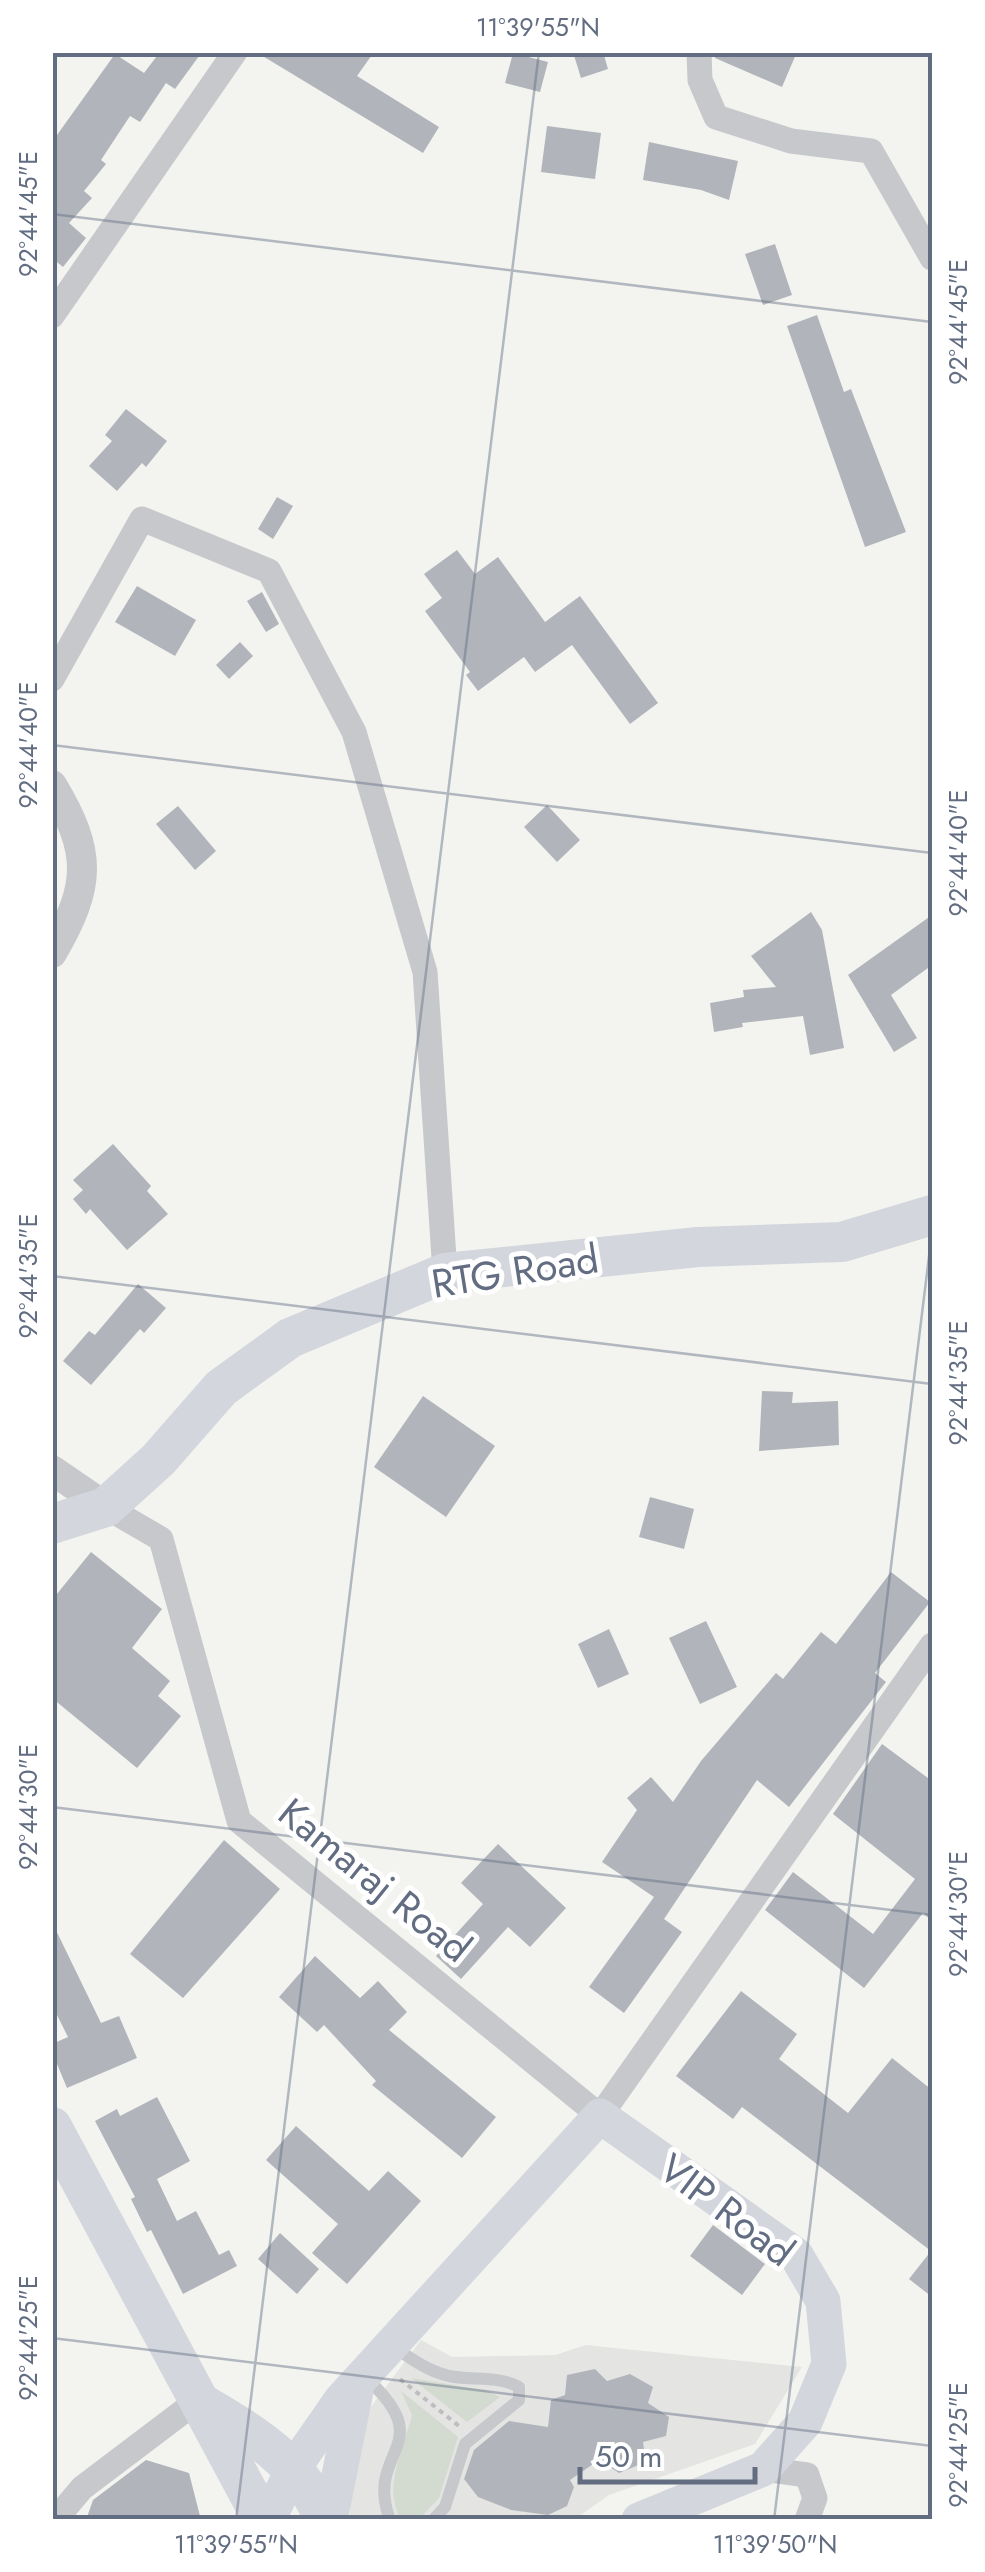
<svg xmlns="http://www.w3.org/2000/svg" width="985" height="2572" viewBox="0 0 985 2572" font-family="Jost,sans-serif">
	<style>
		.built { fill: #e4e4e3 }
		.green { fill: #d3dbd0 }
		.building { fill: #b1b5bb }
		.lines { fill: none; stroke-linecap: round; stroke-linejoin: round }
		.path { stroke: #bdbec0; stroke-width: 4; stroke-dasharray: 5 5; stroke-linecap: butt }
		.service { stroke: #c6c8cc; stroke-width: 12 }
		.minor { stroke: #c6c8cc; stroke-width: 25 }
		.tertiary { stroke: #c6c8cc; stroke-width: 30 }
		.secondary { stroke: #d3d6dc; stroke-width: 35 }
		.primary { stroke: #d3d6dc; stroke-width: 40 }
		.ticks { fill: none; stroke: #626d82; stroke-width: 2.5; stroke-opacity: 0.45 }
		.labels { text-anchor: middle; stroke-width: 10; stroke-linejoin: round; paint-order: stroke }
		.street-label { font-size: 40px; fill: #626d82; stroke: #fff }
		.neatline { fill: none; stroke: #626d82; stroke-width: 4 }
		.ticks-label { font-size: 25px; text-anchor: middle; fill: #626d82 }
	</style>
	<rect width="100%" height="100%" fill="#f3f4ef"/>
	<path class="built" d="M 421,2340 L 452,2357 L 555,2355 L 586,2345 L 802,2367 L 755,2444 L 609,2495 L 575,2519 L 350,2519 L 348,2479 L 370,2408 Z"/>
	<g class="green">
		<path d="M 411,2378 L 485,2390 L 500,2397 L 467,2422 Z"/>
		<path d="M 401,2391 L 458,2437 L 439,2498 L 419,2519 L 401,2519 C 382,2487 404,2448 412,2415 Z"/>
	</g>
	<g class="building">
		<path d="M 160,52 L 202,52 L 175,89 L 166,83 L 140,122 L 130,116 L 101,160 L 106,164 L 84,191 L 92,198 L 69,223 L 86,238 L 63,267 L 52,258 L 52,142 L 115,54 L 144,73 Z"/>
		<path d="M 256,52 L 374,52 L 357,76 L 439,127 L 423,153 Z"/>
		<path d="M 573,52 L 603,52 L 608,69 L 581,78 Z"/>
		<path d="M 715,52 L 797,52 L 782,87 L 715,58 Z"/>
		<path d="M 513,53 L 548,62 L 540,92 L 505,83 Z"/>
		<path d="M 547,126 L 601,133 L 595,179 L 541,172 Z"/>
		<path d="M 649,142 L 738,161 L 729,200 L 701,190 L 643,180 Z"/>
		<path d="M 775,244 L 792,295 L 763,305 L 745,254 Z"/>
		<path d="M 817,315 L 844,392 L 851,389 L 906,532 L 865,547 L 787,326 Z"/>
		<path d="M 126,409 L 167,441 L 146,467 L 142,463 L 117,491 L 89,466 L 112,441 L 105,435 Z"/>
		<path d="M 277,497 L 293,506 L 273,539 L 258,529 Z"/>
		<path d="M 457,550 L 475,574 L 498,557 L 545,622 L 580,596 L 658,703 L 630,724 L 572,645 L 535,672 L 524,657 L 478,691 L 466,675 L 470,672 L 425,611 L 442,598 L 424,574 Z"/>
		<path d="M 137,586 L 196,620 L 175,656 L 115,622 Z"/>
		<path d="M 262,592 L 279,624 L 266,632 L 247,601 Z"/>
		<path d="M 240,642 L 253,656 L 229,679 L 216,665 Z"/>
		<path d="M 547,805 L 580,840 L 557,862 L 524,827 Z"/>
		<path d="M 178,806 L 216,851 L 195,870 L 156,824 Z"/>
		<path d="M 811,912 L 822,930 L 844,1048 L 810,1055 L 803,1016 L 742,1023 L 743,1027 L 714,1032 L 710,1003 L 744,997 L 743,990 L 776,987 L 751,956 Z"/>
		<path d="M 932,915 L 932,965 L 891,995 L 917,1038 L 894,1052 L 848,975 Z"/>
		<path d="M 113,1144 L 151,1186 L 147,1191 L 168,1214 L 127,1250 L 90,1209 L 86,1214 L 73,1199 L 83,1190 L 73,1180 Z"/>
		<path d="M 138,1284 L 166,1308 L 144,1333 L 140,1329 L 91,1385 L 63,1361 L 89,1331 L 95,1335 Z"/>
		<path d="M 762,1391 L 793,1392 L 792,1403 L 838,1401 L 839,1445 L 759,1451 Z"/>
		<path d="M 423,1396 L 495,1446 L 446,1517 L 374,1467 Z"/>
		<path d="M 650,1497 L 694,1509 L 684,1549 L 639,1537 Z"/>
		<path d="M 91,1552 L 162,1609 L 132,1648 L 170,1681 L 158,1696 L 181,1716 L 137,1768 L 52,1698 L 52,1600 Z"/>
		<path d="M 891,1572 L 930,1602 L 875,1673 L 886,1682 L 789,1807 L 757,1780 L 664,1919 L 682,1932 L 624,2013 L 589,1987 L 654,1897 L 602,1862 L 637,1810 L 627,1798 L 651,1777 L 673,1802 L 701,1761 L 776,1673 L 783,1679 L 821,1632 L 836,1644 Z"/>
		<path d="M 706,1621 L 737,1687 L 700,1704 L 669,1638 Z"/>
		<path d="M 609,1629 L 629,1674 L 598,1688 L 578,1644 Z"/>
		<path d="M 882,1744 L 932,1781 L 932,1921 L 923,1913 L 864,1988 L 765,1910 L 793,1872 L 873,1934 L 915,1879 L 833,1814 Z"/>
		<path d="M 224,1840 L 280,1889 L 183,1998 L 130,1954 Z"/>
		<path d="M 498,1844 L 566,1908 L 530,1947 L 508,1927 L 461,1979 L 436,1956 L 483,1904 L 461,1883 Z"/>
		<path d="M 52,1922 L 101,2023 L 119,2016 L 137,2058 L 67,2088 L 52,2052 L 52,2044 L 68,2037 L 52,2005 Z"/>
		<path d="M 315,1956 L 360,1998 L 378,1981 L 407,2012 L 389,2030 L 496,2117 L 462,2158 L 372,2085 L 376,2081 L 324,2025 L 317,2032 L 279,1997 Z"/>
		<path d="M 741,1991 L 797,2034 L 779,2059 L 848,2113 L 892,2058 L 932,2090 L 932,2297 L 909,2279 L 931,2251 L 742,2107 L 733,2119 L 676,2076 Z"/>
		<path d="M 157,2097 L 190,2161 L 157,2179 L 177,2221 L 196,2211 L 219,2255 L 229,2250 L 237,2266 L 183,2294 L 151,2230 L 147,2232 L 131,2199 L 135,2197 L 95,2121 L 117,2109 L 120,2116 Z"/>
		<path d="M 296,2126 L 369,2191 L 388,2171 L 421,2201 L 347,2284 L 312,2253 L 338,2224 L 266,2160 Z"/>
		<path d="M 713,2225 L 765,2264 L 742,2295 L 690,2256 Z"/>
		<path d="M 280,2233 L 319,2269 L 297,2294 L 258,2259 Z"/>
		<path d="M 595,2369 L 607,2381 L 630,2374 L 653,2387 L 648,2403 L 669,2417 L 666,2436 L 643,2442 L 646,2462 L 619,2473 L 599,2460 L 570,2480 L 574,2487 L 567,2506 L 548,2515 L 511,2510 L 478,2497 L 464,2479 L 474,2450 L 509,2421 L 548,2427 L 551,2400 L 565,2395 L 567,2375 Z"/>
		<path d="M 146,2460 L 189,2473 L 201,2520 L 86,2520 L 93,2500 Z"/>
	</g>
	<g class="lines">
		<path class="path" d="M 400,2379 L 459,2426"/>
		<g class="service">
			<path d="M 394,2346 C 410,2359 428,2371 449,2376 C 474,2381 496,2375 519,2387 L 519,2400 L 465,2444 L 445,2507 L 433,2520"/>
			<path d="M 364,2376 C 443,2447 363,2448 390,2520"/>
		</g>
		<g class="minor">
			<path d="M 699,52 L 700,80 L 716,117 L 791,141 L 871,151 L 932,258"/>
			<path d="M 52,316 L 235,52"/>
			<path d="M 52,679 L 142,519 L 269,571 L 354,732 L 425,972 L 445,1273"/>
			<path d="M 106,1507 L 161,1539 L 239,1821 L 600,2116 L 932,1645"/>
			<path d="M 763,2469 L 807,2475 L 815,2498 L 807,2520"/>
			<path d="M 55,2520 L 82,2488 L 197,2401"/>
		</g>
		<g class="tertiary">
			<path d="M 52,785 C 93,853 91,886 52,953"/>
			<path d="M 52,1470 L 106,1507"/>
		</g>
		<g class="secondary">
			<path d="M 268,2520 L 293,2469 L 341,2400 L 600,2116 L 796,2255 L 823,2301 L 829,2364 L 805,2422 L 763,2469 L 639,2520"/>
			<path d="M 330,2520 L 356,2391"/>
		</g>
		<g class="primary">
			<path d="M 52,1524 L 106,1507 L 158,1460 L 221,1388 L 290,1338 L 445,1273 L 698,1247 L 842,1242 L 932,1215"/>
			<path d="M 52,2127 L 263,2520"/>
			<path d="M 201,2403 C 250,2431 304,2464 324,2520"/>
		</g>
	</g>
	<path class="ticks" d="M 52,214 L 932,322M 52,745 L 932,853M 52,1276 L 932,1384M 52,1807 L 932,1915M 52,2338 L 932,2446M 236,2520 L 539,52M 774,2520 L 932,1232"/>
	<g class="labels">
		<g class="street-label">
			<text transform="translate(515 1271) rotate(-9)" y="14">RTG Road</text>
			<text transform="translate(375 1880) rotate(39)" y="14">Kamaraj Road</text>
			<text transform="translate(727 2210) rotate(37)" y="14">VIP Road</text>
		</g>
	</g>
	<rect width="985" height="2572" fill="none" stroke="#ffffff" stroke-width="110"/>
	<path d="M580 2467v15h175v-15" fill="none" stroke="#626d82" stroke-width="5"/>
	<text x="595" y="2467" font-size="30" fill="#626d82" stroke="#ffffff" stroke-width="8" paint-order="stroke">50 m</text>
	<rect x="55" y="55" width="875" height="2462" class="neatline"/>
	<g class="ticks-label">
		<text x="538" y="36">11°39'55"N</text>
		<text transform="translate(28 214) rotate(-90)" y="9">92°44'45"E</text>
		<text transform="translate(958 322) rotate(-90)" y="9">92°44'45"E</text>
		<text transform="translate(28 745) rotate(-90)" y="9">92°44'40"E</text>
		<text transform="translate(958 853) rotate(-90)" y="9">92°44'40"E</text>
		<text transform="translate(28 1276) rotate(-90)" y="9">92°44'35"E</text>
		<text transform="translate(958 1383) rotate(-90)" y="9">92°44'35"E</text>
		<text transform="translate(28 1807) rotate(-90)" y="9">92°44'30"E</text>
		<text transform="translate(958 1914) rotate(-90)" y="9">92°44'30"E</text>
		<text transform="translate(28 2338) rotate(-90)" y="9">92°44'25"E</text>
		<text transform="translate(958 2445) rotate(-90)" y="9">92°44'25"E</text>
		<text x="236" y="2553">11°39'55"N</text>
		<text x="775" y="2553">11°39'50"N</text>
	</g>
</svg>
